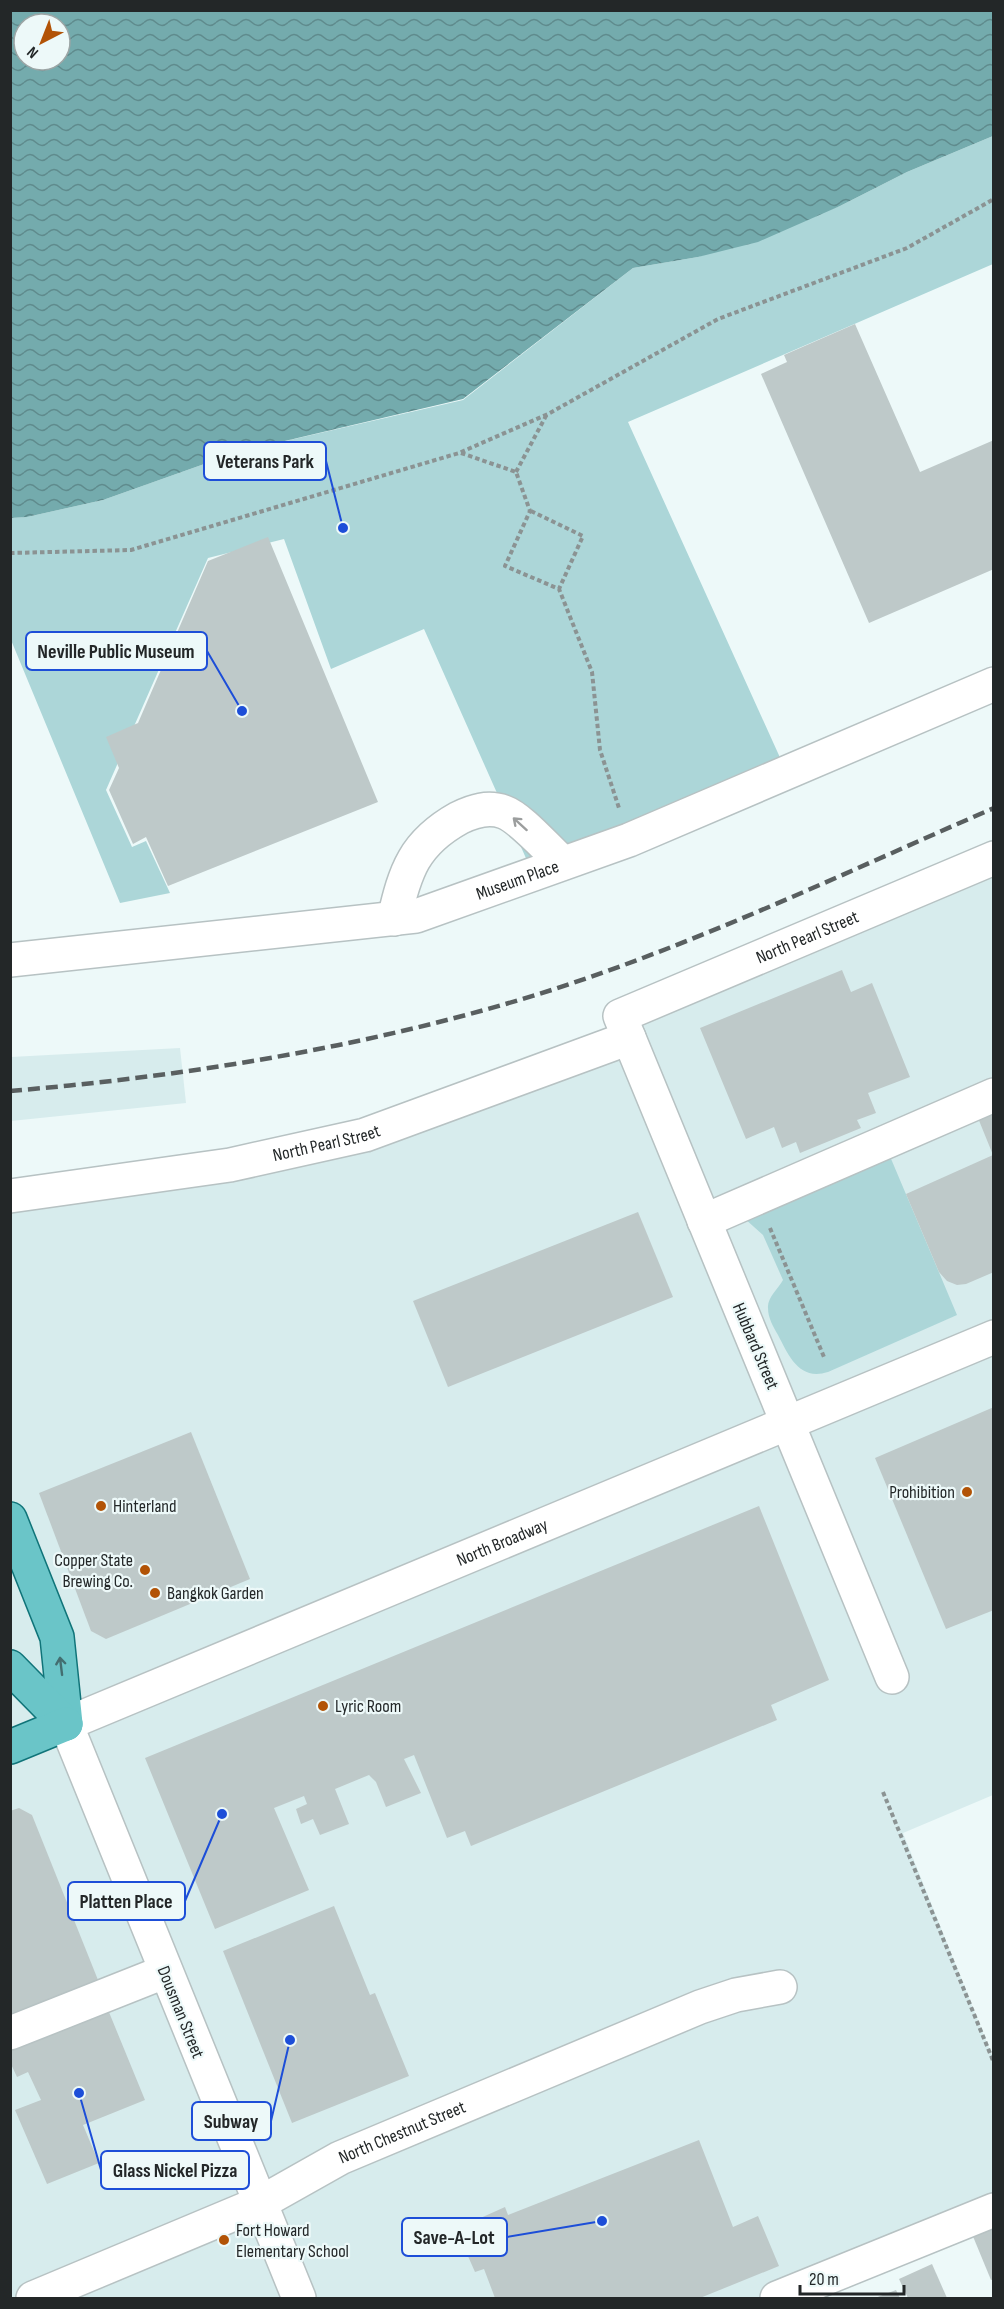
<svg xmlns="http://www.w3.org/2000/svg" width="1004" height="2309" viewBox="0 0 1004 2309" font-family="'Sofia Sans Condensed',sans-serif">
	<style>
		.built { fill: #d7eced }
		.green { fill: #acd6d8 }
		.water { fill: url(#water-waves); fill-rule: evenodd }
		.building { fill: #bec9c9 }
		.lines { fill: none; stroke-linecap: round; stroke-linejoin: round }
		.minor-casing { stroke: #b7c2c3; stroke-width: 36 }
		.major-casing { stroke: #107479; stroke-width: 36 }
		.path { stroke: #8b9393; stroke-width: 4; stroke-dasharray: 4.5 3; stroke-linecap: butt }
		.minor { stroke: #fff; stroke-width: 33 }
		.major { stroke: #6ac5c8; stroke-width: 33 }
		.rail { stroke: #595f60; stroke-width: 4.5; stroke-dasharray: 12 6; stroke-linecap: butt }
		.oneway { stroke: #9c9e9e }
		.oneway2 { stroke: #436e70 }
		.poi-dot { fill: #b25306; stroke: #edf9f9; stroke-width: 2 }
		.labels { text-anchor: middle; stroke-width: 4.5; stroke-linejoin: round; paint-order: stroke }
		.street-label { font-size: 18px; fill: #232728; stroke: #edf9f9 }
		.poi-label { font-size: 18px; fill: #232728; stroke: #edf9f9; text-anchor: start }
		.leader { fill: none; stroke: #1d4ed8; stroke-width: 2 }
		.callout-dot { fill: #1d4ed8; stroke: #edf9f9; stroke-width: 2 }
		.callout { fill: #edf9f9; stroke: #1d4ed8; stroke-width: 2 }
		.callout-label { font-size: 20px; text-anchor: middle; font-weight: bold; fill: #232728 }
	</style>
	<defs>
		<pattern id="water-waves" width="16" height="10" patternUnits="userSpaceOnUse" patternTransform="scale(1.5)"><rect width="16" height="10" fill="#74abad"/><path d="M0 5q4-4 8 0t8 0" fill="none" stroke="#5f8b8d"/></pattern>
	</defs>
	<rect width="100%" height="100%" fill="#edf9f9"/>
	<g class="built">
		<path d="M 993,858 L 993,1795 L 903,1833 L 993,2058 L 993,2210 L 777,2298 L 11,2298 L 10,1196 L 230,1165 L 598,1050 L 620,1016 Z"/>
		<path d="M 180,1048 L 186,1103 L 11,1121 L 11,1057 Z"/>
	</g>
	<g class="green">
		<path d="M 993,136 L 993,264 L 628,422 L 787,773 L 533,874 L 424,629 L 331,669 L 284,539 L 208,558 L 106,790 L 132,847 L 146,841 L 170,893 L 120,903 L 11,640 L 10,518 L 27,517 L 103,500 L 238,452 L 463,400 L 633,268 L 698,257 L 840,206 L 907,172 Z"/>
		<path d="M 889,1154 L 957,1315 L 828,1372 C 799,1381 789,1356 778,1335 C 773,1326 768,1318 768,1308 C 767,1298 778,1289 783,1280 L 763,1235 L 744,1218 Z"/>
	</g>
	<path class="water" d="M 10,11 L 993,11 L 993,136 L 907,172 L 840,206 L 758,242 L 698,257 L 633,268 L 463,399 L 238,452 L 103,500 L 27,517 L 11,518 ZM 24,24 L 60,24 L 60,60 L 24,60 Z"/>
	<g class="building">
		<path d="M 855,324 L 920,472 L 994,440 L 994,569 L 869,623 L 761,374 L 787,362 L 784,355 Z"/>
		<path d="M 268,537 L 378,802 L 168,886 L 146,837 L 133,844 L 109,790 L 119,768 L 106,737 L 138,723 L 208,561 Z"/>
		<path d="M 842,970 L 851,992 L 872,983 L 910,1077 L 868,1093 L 876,1113 L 857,1120 L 861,1128 L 800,1153 L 796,1142 L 782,1148 L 774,1127 L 746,1139 L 700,1028 Z"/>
		<path d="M 994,1111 L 994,1272 L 966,1284 L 957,1285 L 947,1281 L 939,1272 L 906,1194 L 993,1155 L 978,1118 Z"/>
		<path d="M 638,1212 L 673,1297 L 448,1387 L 413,1301 Z"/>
		<path d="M 994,1407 L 994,1610 L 946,1629 L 875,1458 Z"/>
		<path d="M 191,1432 L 250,1579 L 106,1639 L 91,1631 L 39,1493 Z"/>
		<path d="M 759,1506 L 829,1680 L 771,1705 L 777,1720 L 471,1846 L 465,1831 L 447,1838 L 414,1755 L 404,1759 L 421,1793 L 386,1807 L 376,1782 L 369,1775 L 335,1789 L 349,1824 L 320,1835 L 313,1819 L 301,1824 L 296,1809 L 307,1804 L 304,1796 L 274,1808 L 309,1890 L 215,1929 L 145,1758 Z"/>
		<path d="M 19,1808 L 32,1815 L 98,1980 L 10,2014 L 10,1811 Z"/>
		<path d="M 334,1906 L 370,1995 L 375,1993 L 409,2076 L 292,2123 L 223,1951 Z"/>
		<path d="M 104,2000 L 145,2100 L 83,2125 L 99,2163 L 47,2184 L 15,2110 L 41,2100 L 28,2072 L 17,2077 L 10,2062 L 10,2039 Z"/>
		<path d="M 699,2140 L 733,2227 L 758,2216 L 779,2266 L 700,2298 L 495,2298 L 484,2269 L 475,2272 L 456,2229 L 505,2207 L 508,2215 Z"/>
		<path d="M 994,2225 L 994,2279 L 991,2280 L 972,2234 Z"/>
		<path d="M 932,2264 L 947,2298 L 908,2298 L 899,2279 Z"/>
		<path d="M 896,2290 L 900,2298 L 875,2298 Z"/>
	</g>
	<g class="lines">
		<g class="minor-casing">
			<g id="minor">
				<path d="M 394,919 C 405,871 414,843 459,818 C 473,811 488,806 504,812 C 521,818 548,850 563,863"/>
				<path id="s1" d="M 10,960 L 416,916 L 629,840 L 994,684"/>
				<path id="s2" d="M 10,1196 L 230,1165 L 365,1135 L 629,1038"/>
				<path d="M 704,1221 L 994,1095"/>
				<path id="s3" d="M 892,1677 L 620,1016 L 994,858"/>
				<path d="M 10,2033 L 164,1972"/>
				<path id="s4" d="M 33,2298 L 260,2203 L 340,2158 L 700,2007 L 736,1995 L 780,1987"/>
				<path id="s5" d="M 299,2298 L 66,1724 L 994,1337"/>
				<path d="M 777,2298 L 994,2210"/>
			</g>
		</g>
		<g class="major-casing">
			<g id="major">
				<path d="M 10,1519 L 57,1637 L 66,1724"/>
				<path d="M 10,1667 L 66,1724"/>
				<path d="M 10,1747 L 66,1724"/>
			</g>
		</g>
		<g class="path">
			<path d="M 461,453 L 516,472 L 530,511 L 505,566 L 559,589 L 592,672 L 600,750 L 619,808"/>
			<path d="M 516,472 L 547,414"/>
			<path d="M 531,511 L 583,536 L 559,589"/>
			<path d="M 10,553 L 131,550 L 459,453 L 548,414 L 718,319 L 907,248 L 994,199"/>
			<path d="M 770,1228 L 824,1357"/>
			<path d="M 883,1792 L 994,2063"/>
		</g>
		<use href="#minor" class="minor"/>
		<use href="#major" class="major"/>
		<path class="rail" d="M 10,1091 C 189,1076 367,1047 539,994 C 695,945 844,873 994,808"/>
	</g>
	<defs><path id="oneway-shaft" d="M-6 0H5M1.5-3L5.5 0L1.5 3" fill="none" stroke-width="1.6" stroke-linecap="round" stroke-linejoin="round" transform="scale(1.5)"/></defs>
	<use class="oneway" href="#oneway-shaft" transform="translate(520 824) rotate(-138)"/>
	<use class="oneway2" href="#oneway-shaft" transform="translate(61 1666) rotate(-97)"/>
	<g class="poi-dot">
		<circle cx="967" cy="1492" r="6"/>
		<circle cx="101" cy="1506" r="6"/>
		<circle cx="145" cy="1570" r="6"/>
		<circle cx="155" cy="1593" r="6"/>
		<circle cx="323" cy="1706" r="6"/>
		<circle cx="224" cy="2240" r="6"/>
	</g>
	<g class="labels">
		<g class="street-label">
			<text dy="6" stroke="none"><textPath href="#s1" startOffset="516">Museum Place</textPath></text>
			<text dy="6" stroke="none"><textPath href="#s3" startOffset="918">North Pearl Street</textPath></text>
			<text dy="6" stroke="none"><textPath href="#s2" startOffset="321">North Pearl Street</textPath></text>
			<text transform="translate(756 1346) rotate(67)" y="6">Hubbard Street</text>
			<text dy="6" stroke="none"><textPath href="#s5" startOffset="1092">North Broadway</textPath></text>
			<text transform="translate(181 2012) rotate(68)" y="6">Dousman Street</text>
			<text dy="6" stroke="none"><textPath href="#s4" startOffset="405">North Chestnut Street</textPath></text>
		</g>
		<g class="poi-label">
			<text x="955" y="1498" text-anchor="end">Prohibition</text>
			<text x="113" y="1512">Hinterland</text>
			<text x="133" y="1566" text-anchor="end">Copper State<tspan x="133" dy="21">Brewing Co.</tspan></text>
			<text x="167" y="1599">Bangkok Garden</text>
			<text x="335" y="1712">Lyric Room</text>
			<text x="236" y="2236">Fort Howard<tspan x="236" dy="21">Elementary School</tspan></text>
		</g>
	</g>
	<path class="leader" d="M343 528L326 461M242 711L207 651M222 1814L185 1901M290 2040L271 2121M79 2093L101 2170M602 2221L507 2237"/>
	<g class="callout-dot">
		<circle cx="343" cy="528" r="6"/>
		<circle cx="242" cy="711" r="6"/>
		<circle cx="222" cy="1814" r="6"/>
		<circle cx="290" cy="2040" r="6"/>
		<circle cx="79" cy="2093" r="6"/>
		<circle cx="602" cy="2221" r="6"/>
	</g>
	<g class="callout">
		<rect x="204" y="442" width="122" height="38" rx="6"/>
		<rect x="26" y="632" width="181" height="38" rx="6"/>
		<rect x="68" y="1882" width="117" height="38" rx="6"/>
		<rect x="192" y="2102" width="79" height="38" rx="6"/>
		<rect x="101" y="2151" width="148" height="38" rx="6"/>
		<rect x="402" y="2218" width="105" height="38" rx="6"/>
	</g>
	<g class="callout-label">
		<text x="265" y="468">Veterans Park</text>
		<text x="116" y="658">Neville Public Museum</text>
		<text x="126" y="1908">Platten Place</text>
		<text x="231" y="2128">Subway</text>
		<text x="175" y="2177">Glass Nickel Pizza</text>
		<text x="454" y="2244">Save-A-Lot</text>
	</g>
	<rect width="1004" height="2309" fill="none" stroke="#232728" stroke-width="24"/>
	<g transform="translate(42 42) rotate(222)"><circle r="28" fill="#edf9f9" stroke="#9ca5a5" stroke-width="1.5"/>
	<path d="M0-4.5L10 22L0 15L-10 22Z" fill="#b25306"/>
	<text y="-9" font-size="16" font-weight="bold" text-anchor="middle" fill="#232728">N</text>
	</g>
	<path d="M800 2285v9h104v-9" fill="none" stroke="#232728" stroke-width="3"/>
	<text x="809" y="2285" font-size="18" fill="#232728" stroke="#edf9f9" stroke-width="4.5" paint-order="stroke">20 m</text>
</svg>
